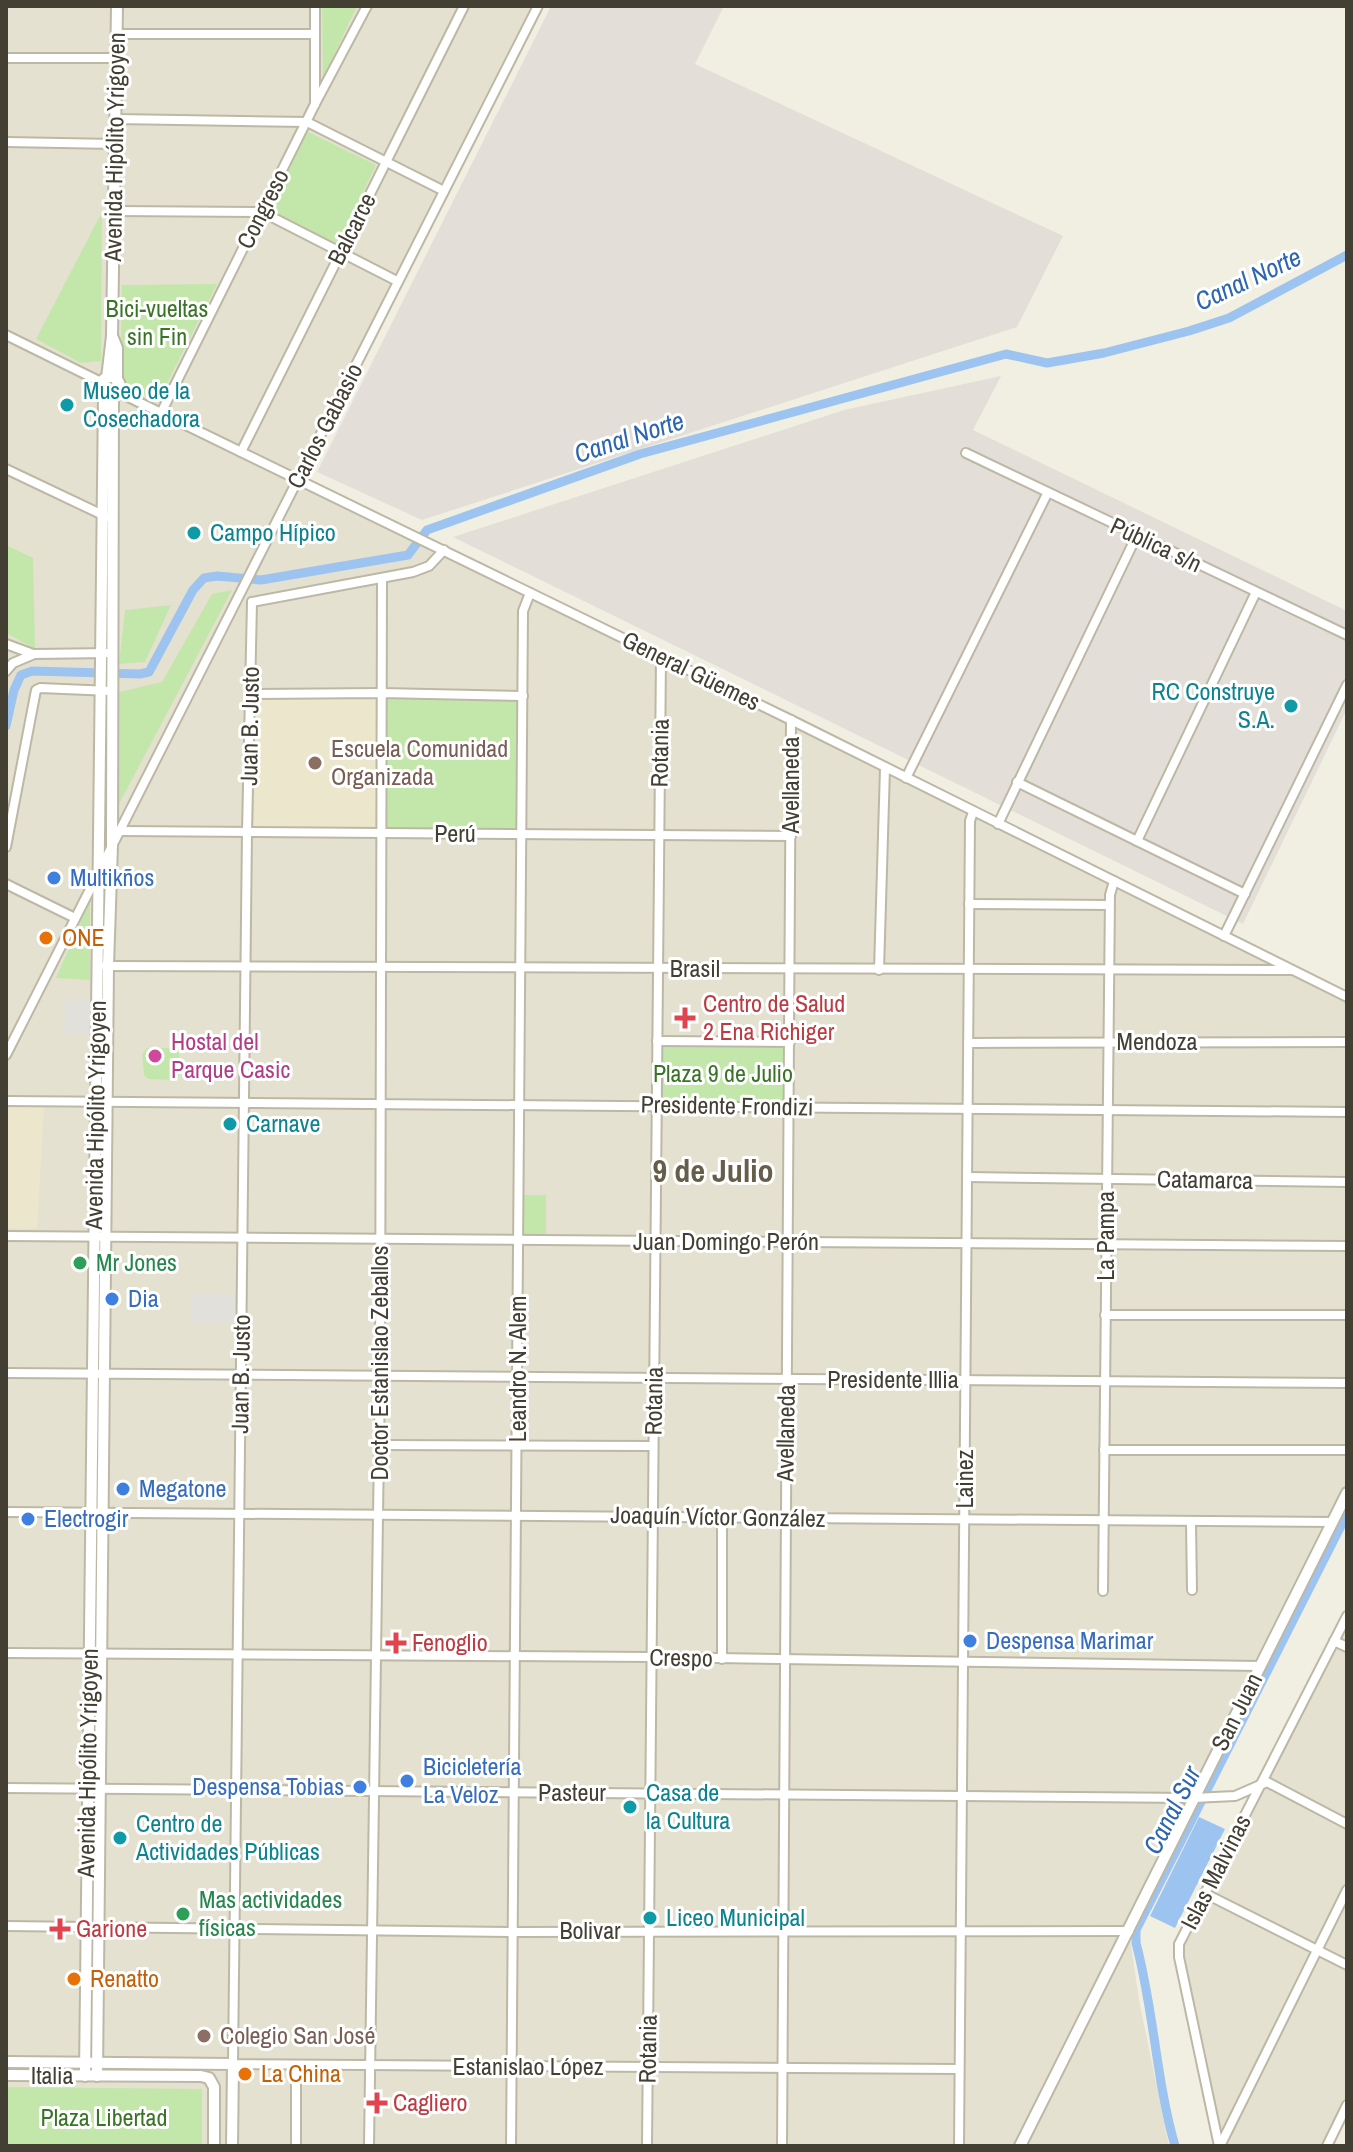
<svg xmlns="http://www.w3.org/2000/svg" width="1353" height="2152" viewBox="0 0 1353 2152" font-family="'Archivo Narrow',sans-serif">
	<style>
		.residential { fill: #e5e1d0 }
		.industrial { fill: #e3dfd8 }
		.education { fill: #ebe6cc }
		.green { fill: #c3e7aa }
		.parking { fill: #e1e0db }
		.water { fill: #9dc3f0 }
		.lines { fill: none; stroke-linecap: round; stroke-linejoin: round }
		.canal { stroke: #9dc3f0; stroke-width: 9 }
		.minor-casing { stroke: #bdb8a5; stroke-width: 12 }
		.tertiary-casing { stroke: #bdb8a5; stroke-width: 14 }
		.minor { stroke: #fff; stroke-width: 8 }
		.tertiary { stroke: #fff; stroke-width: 10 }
		.culture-dot { fill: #0f9aa8; stroke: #fff; stroke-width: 3 }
		.education-dot { fill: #8d6e63; stroke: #fff; stroke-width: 3 }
		.shop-dot { fill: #3f7fe0; stroke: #fff; stroke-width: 3 }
		.food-dot { fill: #e8710a; stroke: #fff; stroke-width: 3 }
		.health-dot { fill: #e0444e; stroke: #fff; stroke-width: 3 }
		.hotel-dot { fill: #d1479c; stroke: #fff; stroke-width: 3 }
		.leisure-dot { fill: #2e9e5b; stroke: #fff; stroke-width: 3 }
		.labels { text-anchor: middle; stroke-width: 6; stroke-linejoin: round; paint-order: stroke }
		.street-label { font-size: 24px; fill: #433f33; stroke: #fff }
		.park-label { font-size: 24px; fill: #3a7427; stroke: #fff }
		.culture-label { font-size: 24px; fill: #0d838f; stroke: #fff; text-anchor: start }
		.education-label { font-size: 24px; fill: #785e54; stroke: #fff; text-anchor: start }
		.shop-label { font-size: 24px; fill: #366cbe; stroke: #fff; text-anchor: start }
		.food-label { font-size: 24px; fill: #c56008; stroke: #fff; text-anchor: start }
		.health-label { font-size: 24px; fill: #be3a42; stroke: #fff; text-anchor: start }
		.hotel-label { font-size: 24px; fill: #b23c85; stroke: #fff; text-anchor: start }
		.leisure-label { font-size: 24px; fill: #27864d; stroke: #fff; text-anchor: start }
		.water-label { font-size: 26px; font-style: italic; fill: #2d66ae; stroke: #fff }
		.district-label { font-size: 32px; font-weight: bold; fill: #665e4a; stroke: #fff }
	</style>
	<rect width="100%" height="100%" fill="#f1efe2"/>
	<g class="residential">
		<path d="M 6,6 L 538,6 L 298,479 L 1347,997 L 1347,1493 L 1129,1931 L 1139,2000 L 1169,2146 L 6,2146 Z"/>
		<path d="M 1347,1616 L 1347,2105 L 1327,2146 L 1219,2146 L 1179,1944 Z"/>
	</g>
	<g class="industrial">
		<path d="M 551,6 L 724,6 L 695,64 L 1063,236 L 1017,327 L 422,520 L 317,472 Z"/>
		<path d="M 1001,376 L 973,430 L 1347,611 L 1347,709 L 1243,924 L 453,537 L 844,410 Z"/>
	</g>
	<g class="education">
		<path d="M 255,697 L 376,697 L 376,830 L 254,829 Z"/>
		<path d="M 44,1106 L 37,1229 L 6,1228 L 6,1107 Z"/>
	</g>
	<g class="green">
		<path d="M 322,6 L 357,6 L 323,78 Z"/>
		<path d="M 306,131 L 376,165 L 337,246 L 267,212 Z"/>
		<path d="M 102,212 L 101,361 L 81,363 L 36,339 Z"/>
		<path d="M 217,284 L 158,401 L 120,382 L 122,285 Z"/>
		<path d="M 6,545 L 33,558 L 35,649 L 6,633 Z"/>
		<path d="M 232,590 L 118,806 L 119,692 L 162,682 L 212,594 Z"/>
		<path d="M 171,605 L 145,662 L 119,664 L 125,610 Z"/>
		<path d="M 382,693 L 523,696 L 522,834 L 381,833 Z"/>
		<path d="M 90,901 L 90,980 L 56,978 Z"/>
		<path d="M 657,1041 L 790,1042 L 789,1107 L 657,1106 Z"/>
		<path d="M 147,1048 L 175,1048 L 179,1050 L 179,1076 L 176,1080 L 148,1079 L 144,1075 L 142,1054 Z"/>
		<path d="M 523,1195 L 546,1195 L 546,1236 L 524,1236 Z"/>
		<path d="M 6,2087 L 202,2089 L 202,2146 L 6,2146 Z"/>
	</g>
	<g class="parking">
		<path d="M 65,999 L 95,1000 L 94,1033 L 64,1033 Z"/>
		<path d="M 192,1293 L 238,1295 L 239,1323 L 192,1323 Z"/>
	</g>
	<path class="water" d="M 1199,1817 L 1225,1829 L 1175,1928 L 1150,1916 Z"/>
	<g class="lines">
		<g class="canal">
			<path d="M 6,726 L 14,690 L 21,675 L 32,671 L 140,674 L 149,672 L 193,590 L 204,578 L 217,576 L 261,580 L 408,555 L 427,530 L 640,454 L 1006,354 L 1047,363 L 1104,353 L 1189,331 L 1229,318 L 1347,255"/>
			<path d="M 1175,2146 C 1156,2080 1154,2010 1136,1943 L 1136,1930 L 1347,1514"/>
		</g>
		<g class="minor-casing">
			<g id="minor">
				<path d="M 315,6 L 315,104"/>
				<path d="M 116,34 L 314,34"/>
				<path d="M 6,58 L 116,58"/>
				<path d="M 115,119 L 307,122 L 444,191"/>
				<path d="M 6,142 L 115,144"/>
				<path d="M 114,211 L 262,212 L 397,281"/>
				<path d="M 6,335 L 101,382"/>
				<path d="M 118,392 L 791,720 L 1347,997"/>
				<path d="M 161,413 L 315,104 L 367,6"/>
				<path d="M 241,452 L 464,6"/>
				<path d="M 966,453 L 1347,635"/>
				<path d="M 6,469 L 107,517"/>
				<path d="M 252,602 L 247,832 L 233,2064 L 958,2069"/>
				<path d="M 252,602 L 413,572 L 429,566 L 444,550"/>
				<path d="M 6,644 L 33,654 L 111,653"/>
				<path d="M 6,671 L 13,663 L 32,655"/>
				<path d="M 251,694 L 382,693 L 523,696"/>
				<path d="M 906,778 L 1047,494"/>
				<path d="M 1017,782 L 1245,894"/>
				<path d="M 998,824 L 1137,535"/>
				<path d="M 119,831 L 791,836"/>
				<path d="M 1137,841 L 1256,592"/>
				<path d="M 6,847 L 36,690 L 40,688 L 111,691"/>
				<path d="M 6,884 L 75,918"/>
				<path d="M 969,904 L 1109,905"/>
				<path d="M 1224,936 L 1347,685"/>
				<path d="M 105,966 L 1291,970"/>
				<path d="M 879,970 L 885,768"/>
				<path d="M 657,1041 L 790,1042"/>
				<path d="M 968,1043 L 1347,1042"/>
				<path d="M 6,1055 L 538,6"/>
				<path d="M 6,1101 L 1347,1112"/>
				<path d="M 967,1177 L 1347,1182"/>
				<path d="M 6,1236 L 1347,1246"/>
				<path d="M 1105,1315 L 1347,1315"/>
				<path d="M 6,1373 L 1347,1383"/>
				<path d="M 378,1445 L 653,1446"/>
				<path d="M 1104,1450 L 1347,1450"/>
				<path d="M 6,1512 L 1333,1522"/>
				<path d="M 722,1517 L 722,1659"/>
				<path d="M 1191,1523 L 1192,1590"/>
				<path d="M 1103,1591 L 1110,895 L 1114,881"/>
				<path d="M 1334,1641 L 1347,1647"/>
				<path d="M 6,1653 L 651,1657 L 1260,1666"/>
				<path d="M 6,1788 L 1193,1798 L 1235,1796 L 1267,1782 L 1347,1824"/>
				<path d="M 1204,1893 L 1347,1965"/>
				<path d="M 6,1926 L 513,1932 L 1129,1931"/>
				<path d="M 296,2146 L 296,2065"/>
				<path d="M 369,2146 L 380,1377 L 382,579"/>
				<path d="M 511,2146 L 523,611 L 530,593"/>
				<path d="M 647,2146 L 661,656"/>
				<path d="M 782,2146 L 791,720"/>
				<path d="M 959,2146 L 970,821 L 973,812"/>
				<path d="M 1219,2146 L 1179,1957 L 1179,1944 L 1347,1616"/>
				<path d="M 1220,2146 L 1347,1890"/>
				<path d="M 1327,2146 L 1347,2105"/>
			</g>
		</g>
		<g class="tertiary-casing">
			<g id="tertiary">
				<path d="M 113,338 L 117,348 L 117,381"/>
				<circle cx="110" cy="387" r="10"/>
				<path d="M 107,378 L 112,336 L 117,6"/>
				<path d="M 6,2062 L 233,2064 L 232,2146"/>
				<path d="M 6,2075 L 201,2076 L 209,2078 L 214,2087 L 214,2146"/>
				<path d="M 85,2076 L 104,395"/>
				<path d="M 97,2076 L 108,966 L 112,845 L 113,396"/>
				<path d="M 1020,2146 L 1347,1493"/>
			</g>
		</g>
		<use href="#minor" class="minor"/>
		<use href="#tertiary" class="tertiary"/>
	</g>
	<g class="culture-dot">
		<circle cx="67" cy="405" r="8"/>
		<circle cx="194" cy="533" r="8"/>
		<circle cx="1291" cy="706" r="8"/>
		<circle cx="230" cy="1124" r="8"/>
		<circle cx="630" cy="1807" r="8"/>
		<circle cx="120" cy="1838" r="8"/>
		<circle cx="650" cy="1918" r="8"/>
	</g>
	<g class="education-dot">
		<circle cx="315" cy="763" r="8"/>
		<circle cx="204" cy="2036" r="8"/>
	</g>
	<g class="shop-dot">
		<circle cx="54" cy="878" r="8"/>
		<circle cx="112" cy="1299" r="8"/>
		<circle cx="123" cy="1489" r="8"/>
		<circle cx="28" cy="1519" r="8"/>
		<circle cx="970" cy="1641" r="8"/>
		<circle cx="407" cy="1781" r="8"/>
		<circle cx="360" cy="1787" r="8"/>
	</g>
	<g class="food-dot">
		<circle cx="46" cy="938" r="8"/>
		<circle cx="74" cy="1979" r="8"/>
		<circle cx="245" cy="2074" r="8"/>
	</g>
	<g class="health-dot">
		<path d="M681 1006h8v8h8v8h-8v8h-8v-8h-8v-8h8z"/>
		<path d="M392 1631h8v8h8v8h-8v8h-8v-8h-8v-8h8z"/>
		<path d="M56 1917h8v8h8v8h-8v8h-8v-8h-8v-8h8z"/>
		<path d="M373 2091h8v8h8v8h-8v8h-8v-8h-8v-8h8z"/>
	</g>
	<circle class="hotel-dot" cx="155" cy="1056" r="8"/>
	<g class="leisure-dot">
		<circle cx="80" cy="1263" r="8"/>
		<circle cx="183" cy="1914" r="8"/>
	</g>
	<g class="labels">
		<g class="street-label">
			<text transform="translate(115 147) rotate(-89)" y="8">Avenida Hipólito Yrigoyen</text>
			<text transform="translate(263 209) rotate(-63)" y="8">Congreso</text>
			<text transform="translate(352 229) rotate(-63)" y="8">Balcarce</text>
			<text transform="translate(325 426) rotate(-63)" y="8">Carlos Gabasio</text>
			<text transform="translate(1156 545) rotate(25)" y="8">Pública s/n</text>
			<text transform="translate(691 671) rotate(26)" y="8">General Güemes</text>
			<text transform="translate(250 726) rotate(-89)" y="8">Juan B. Justo</text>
			<text transform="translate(660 753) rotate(-89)" y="8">Rotania</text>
			<text transform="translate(791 785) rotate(-90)" y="8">Avellaneda</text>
			<text x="455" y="842">Perú</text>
			<text x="695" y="977">Brasil</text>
			<text x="1157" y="1050">Mendoza</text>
			<text transform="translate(727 1106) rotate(1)" y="8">Presidente Frondizi</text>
			<text transform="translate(96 1115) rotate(-89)" y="8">Avenida Hipólito Yrigoyen</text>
			<text transform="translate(1205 1180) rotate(1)" y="8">Catamarca</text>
			<text transform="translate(1106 1236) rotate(-90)" y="8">La Pampa</text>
			<text x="726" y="1250">Juan Domingo Perón</text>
			<text transform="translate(380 1363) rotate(-90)" y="8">Doctor Estanislao Zeballos</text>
			<text transform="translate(518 1369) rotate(-90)" y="8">Leandro N. Alem</text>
			<text transform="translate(241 1374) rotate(-89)" y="8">Juan B. Justo</text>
			<text x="893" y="1388">Presidente Illia</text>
			<text transform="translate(654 1401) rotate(-89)" y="8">Rotania</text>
			<text transform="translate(786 1433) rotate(-89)" y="8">Avellaneda</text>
			<text transform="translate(965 1479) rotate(-90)" y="8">Lainez</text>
			<text transform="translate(718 1517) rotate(1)" y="8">Joaquín Víctor González</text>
			<text transform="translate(681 1658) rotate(1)" y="8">Crespo</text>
			<text transform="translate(1237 1712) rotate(-63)" y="8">San Juan</text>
			<text transform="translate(88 1763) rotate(-89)" y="8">Avenida Hipólito Yrigoyen</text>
			<text x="572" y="1801">Pasteur</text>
			<text transform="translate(1216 1872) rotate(-63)" y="8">Islas Malvinas</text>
			<text x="590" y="1939">Bolivar</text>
			<text transform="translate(648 2049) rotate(-89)" y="8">Rotania</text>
			<text x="528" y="2075">Estanislao López</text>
			<text x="52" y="2084">Italia</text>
		</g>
		<g class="park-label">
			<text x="157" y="317">Bici-vueltas<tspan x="157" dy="28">sin Fin</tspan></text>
			<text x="723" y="1082">Plaza 9 de Julio</text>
			<text x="104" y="2126">Plaza Libertad</text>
		</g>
		<g class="culture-label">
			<text x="83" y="399">Museo de la<tspan x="83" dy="28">Cosechadora</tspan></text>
			<text x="210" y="541">Campo Hípico</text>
			<text x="1275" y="700" text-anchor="end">RC Construye<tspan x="1275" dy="28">S.A.</tspan></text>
			<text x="246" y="1132">Carnave</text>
			<text x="646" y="1801">Casa de<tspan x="646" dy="28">la Cultura</tspan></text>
			<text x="136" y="1832">Centro de<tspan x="136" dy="28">Actividades Públicas</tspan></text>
			<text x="666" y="1926">Liceo Municipal</text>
		</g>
		<g class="education-label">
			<text x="331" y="757">Escuela Comunidad<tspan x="331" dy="28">Organizada</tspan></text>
			<text x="220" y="2044">Colegio San José</text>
		</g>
		<g class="shop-label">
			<text x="70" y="886">Multikños</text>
			<text x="128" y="1307">Dia</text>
			<text x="139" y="1497">Megatone</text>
			<text x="44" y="1527">Electrogir</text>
			<text x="986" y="1649">Despensa Marimar</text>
			<text x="423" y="1775">Bicicletería<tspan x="423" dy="28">La Veloz</tspan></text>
			<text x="344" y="1795" text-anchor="end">Despensa Tobias</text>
		</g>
		<g class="food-label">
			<text x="62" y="946">ONE</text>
			<text x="90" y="1987">Renatto</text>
			<text x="261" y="2082">La China</text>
		</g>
		<g class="health-label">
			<text x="703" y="1012">Centro de Salud<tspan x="703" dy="28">2 Ena Richiger</tspan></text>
			<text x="412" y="1651">Fenoglio</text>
			<text x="76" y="1937">Garione</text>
			<text x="393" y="2111">Cagliero</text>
		</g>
		<g class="hotel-label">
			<text x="171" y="1050">Hostal del<tspan x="171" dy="28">Parque Casic</tspan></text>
		</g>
		<g class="leisure-label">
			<text x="96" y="1271">Mr Jones</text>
			<text x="199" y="1908">Mas actividades<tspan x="199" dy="28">físicas</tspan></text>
		</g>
		<g class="water-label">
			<text transform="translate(1248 279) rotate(-25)" y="9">Canal Norte</text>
			<text transform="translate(629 437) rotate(-18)" y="9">Canal Norte</text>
			<text transform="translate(1172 1810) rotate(-63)" y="9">Canal Sur</text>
		</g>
		<g class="district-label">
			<text x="713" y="1182">9 de Julio</text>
		</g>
	</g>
	<rect width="1353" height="2152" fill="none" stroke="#433f33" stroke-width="16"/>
</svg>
